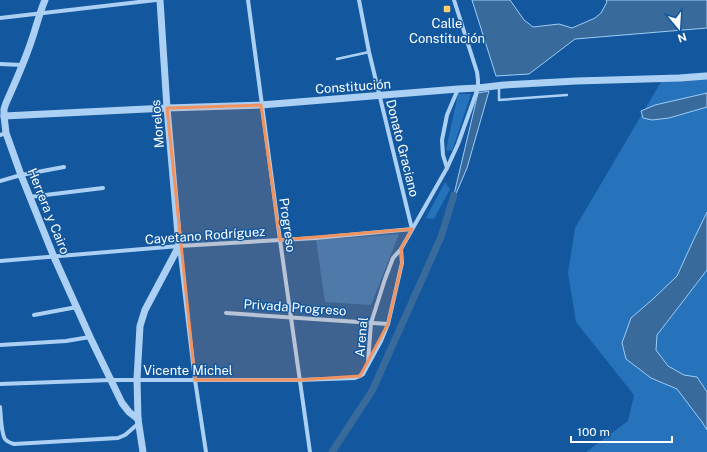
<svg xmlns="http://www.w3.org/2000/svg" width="707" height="452" viewBox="0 0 707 452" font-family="'Public Sans',sans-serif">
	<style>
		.green { fill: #2673bc }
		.water { fill: #386a9c; stroke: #9dccf7 }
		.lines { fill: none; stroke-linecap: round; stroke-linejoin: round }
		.canal { stroke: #386a9c; stroke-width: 7 }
		.service { stroke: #abd0f4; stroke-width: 2.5 }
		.minor { stroke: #abd0f4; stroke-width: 4 }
		.tertiary { stroke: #abd0f4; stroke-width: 7 }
		.marked { fill: #f09361; fill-opacity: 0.2; stroke: #f09361; stroke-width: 3; stroke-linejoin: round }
		.poi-dot { fill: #ffcd6e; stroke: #13589e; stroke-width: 1.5 }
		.labels { text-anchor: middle; stroke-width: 3; stroke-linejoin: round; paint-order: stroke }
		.poi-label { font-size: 13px; fill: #fff; stroke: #13589e }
		.street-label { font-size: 13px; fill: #fff; stroke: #13589e }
	</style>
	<rect width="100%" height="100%" fill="#13589e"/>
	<g class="green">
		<path d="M 707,72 L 707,452 L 586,452 L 628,421 L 634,395 L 576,322 L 568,273 L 575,228 L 665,75 Z"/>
		<path d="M 458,94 L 471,94 L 452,151 L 446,150 Z"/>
		<path d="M 445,182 L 450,189 L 434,219 L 426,218 Z"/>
		<path d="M 399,234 L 371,305 L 325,302 L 316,240 Z"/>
	</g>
	<g class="water">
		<path d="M 472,0 L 510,0 L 524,20 L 533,27 L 559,24 L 572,28 L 595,18 L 601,13 L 607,2 L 606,0 L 707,0 L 707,28 L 575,39 L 529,74 L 496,76 Z"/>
		<path d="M 489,91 L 467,168 L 452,203 L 478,93 Z"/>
		<path d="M 707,93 L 707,107 L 669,118 L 652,120 L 643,118 L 641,111 L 655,105 Z"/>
		<path d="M 707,212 L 707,270 L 657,335 L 656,350 L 668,366 L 684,375 L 697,377 L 707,392 L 707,430 L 702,422 L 677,389 L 651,378 L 626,359 L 622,343 L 631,318 L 653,299 L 677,276 L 693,241 Z"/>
	</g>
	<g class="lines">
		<path class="canal" d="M 332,452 L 372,391 L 441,237 L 454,195"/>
		<g class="service">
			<path d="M 337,59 L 369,52"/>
			<path d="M 499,86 L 499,100 L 567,95"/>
		</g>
		<g class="minor">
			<path d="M 248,0 L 280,240 L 310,452"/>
			<path d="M 454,0 L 477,72 L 478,80 L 478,88 L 458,144 L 447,168 L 443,155 L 442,140 L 447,115 L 458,89"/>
			<path d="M 0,18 L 156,0"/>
			<path d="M 0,64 L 22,65"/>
			<path d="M 0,135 L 6,133"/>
			<path d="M 0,181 L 21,175 L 64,167"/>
			<path d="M 29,197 L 103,188"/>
			<path d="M 179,246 L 195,380 L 206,452"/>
			<path d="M 0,261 L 179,246 L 316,238 L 412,229 L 369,52 L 359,0"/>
			<path d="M 226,313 L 388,324"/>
			<path d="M 34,315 L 77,307"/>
			<path d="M 0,345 L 34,343 L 66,341 L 90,337"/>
			<path d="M 368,362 L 371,323 L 385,279 L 393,258 L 401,249 L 447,168"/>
			<path d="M 0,384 L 111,380 L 299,380 L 355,378 L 360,376 L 363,374 L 381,341 L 388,324 L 402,263 L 401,249"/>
			<path d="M 0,407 C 1,416 1,433 5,439 C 7,442 11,443 14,444 L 118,438 L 125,435 L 139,423"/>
		</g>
		<g class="tertiary">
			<path d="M 45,0 C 39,14 36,28 31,42 C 24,63 15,83 6,103 L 4,109 L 4,116 L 6,133 L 21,175 L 54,257 L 90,337 L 122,403 L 129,412 L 138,419"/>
			<path d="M 4,116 L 167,108 L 261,105 L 458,89 L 478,88 L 504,85 L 576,81 L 680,78 L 707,76"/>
			<path d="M 143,452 L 138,419 L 137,379 L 140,326 L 145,310 L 179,246 L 167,108 L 160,0"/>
		</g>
	</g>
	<path class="marked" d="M 261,105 L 280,240 L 412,229 L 401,249 L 402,263 L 388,324 L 360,376 L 299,380 L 195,380 L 167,108 Z"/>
	<rect class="poi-dot" x="443" y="5" width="8" height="8" rx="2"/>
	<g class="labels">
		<g class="poi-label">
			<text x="447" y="28">Calle<tspan x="447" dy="15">Constitución</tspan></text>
		</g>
		<g class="street-label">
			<text transform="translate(353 86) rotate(-4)" y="5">Constitución</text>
			<text transform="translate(157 124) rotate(-95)" y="5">Morelos</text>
			<text transform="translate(403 148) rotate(76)" y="5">Donato Graciano</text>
			<text transform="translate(49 211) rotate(68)" y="5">Herrera y Cairo</text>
			<text transform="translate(288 225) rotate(82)" y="5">Progreso</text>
			<text transform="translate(205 235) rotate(-4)" y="5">Cayetano Rodríguez</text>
			<text transform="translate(295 307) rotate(4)" y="5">Privada Progreso</text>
			<text transform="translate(361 337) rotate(-85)" y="5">Arenal</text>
			<text x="188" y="375">Vicente Michel</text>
		</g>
	</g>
	<g transform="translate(679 28) rotate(162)" stroke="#13589e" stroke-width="3" paint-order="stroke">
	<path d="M0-3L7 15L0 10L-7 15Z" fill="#ffffff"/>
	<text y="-6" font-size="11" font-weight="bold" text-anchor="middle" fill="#ffffff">N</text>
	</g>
	<path d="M571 436v6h101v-6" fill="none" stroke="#ffffff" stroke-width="2"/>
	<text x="577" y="436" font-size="12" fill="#ffffff" stroke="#13589e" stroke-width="3" paint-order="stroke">100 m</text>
</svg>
